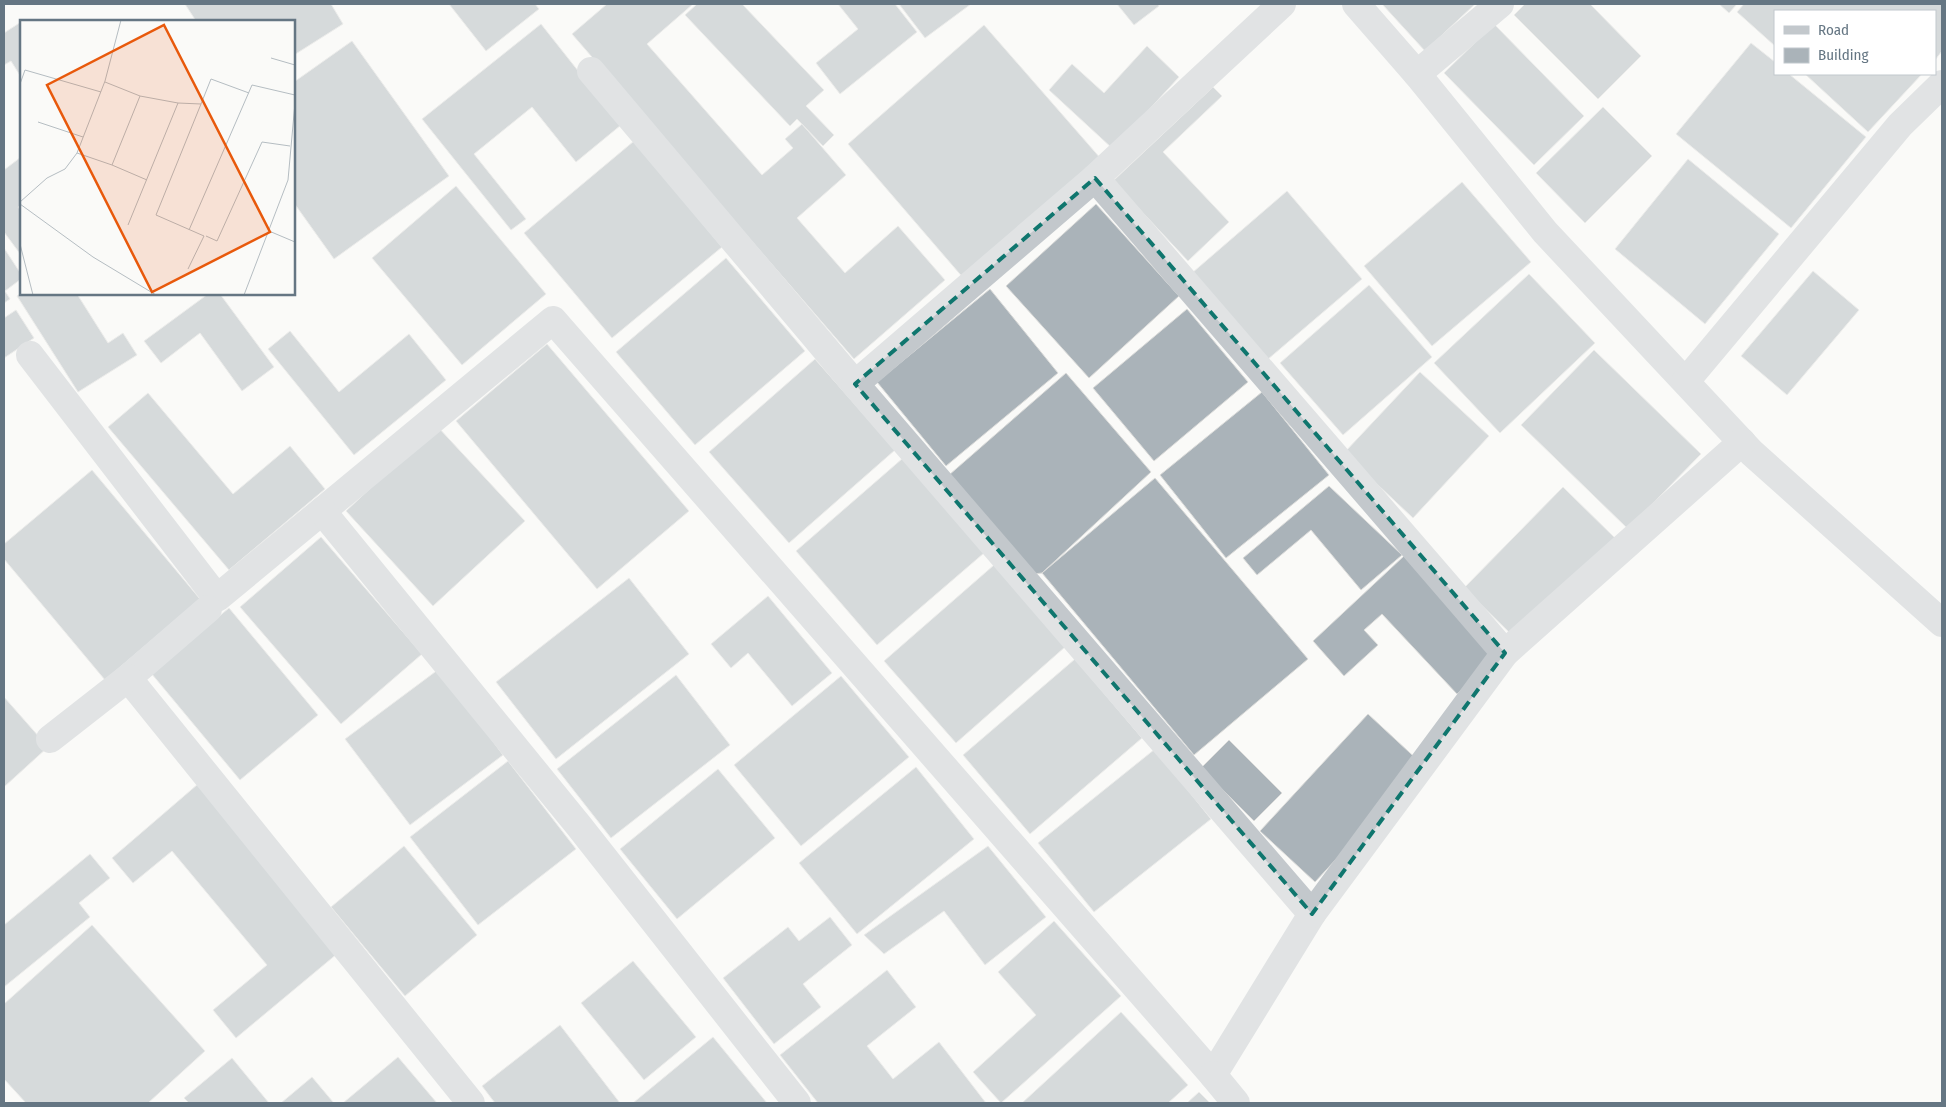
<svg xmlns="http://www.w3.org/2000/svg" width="1946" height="1107" viewBox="0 0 1946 1107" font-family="'Fira Sans Condensed',sans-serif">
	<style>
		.building { fill: #aab3b9; stroke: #dcdcda }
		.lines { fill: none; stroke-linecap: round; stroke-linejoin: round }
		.minor { stroke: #c3c8cc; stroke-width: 28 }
		.marked { fill: none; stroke: #0f766e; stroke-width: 4; stroke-dasharray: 10 6; stroke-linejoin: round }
		.inset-road { fill: none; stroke: #b5bdc2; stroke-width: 1 }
		.view { fill: #e8590c; fill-opacity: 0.15; stroke: #e8590c; stroke-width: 2.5 }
		.inset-edge { fill: none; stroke: #657683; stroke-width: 2.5 }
	</style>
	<rect width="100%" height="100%" fill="#fafaf8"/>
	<g class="building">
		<path d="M 185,4 L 331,4 L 343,24 L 294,55 L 294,21 L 196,21 Z"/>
		<path d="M 449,4 L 535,4 L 539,9 L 486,51 Z"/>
		<path d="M 607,4 L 693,4 L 647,44 L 762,175 L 793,148 L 785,139 L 802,124 L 846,175 L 797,218 L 845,273 L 898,226 L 945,280 L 854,359 L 572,34 Z"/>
		<path d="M 697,4 L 742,4 L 824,90 L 806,106 L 834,135 L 823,146 L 797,119 L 790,126 L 685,15 Z"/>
		<path d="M 838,4 L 895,4 L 917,32 L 840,94 L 816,63 L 858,29 Z"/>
		<path d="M 899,4 L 971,4 L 925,38 Z"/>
		<path d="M 1117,4 L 1158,4 L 1159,6 L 1134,25 Z"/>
		<path d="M 1382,4 L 1473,4 L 1474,5 L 1425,51 Z"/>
		<path d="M 1525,4 L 1590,4 L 1641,56 L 1598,99 L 1514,15 Z"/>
		<path d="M 1719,4 L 1737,4 L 1729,13 Z"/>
		<path d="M 1744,4 L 1942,4 L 1942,51 L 1935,60 L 1935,11 L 1775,11 L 1775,46 L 1737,12 Z"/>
		<path d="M 21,22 L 21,77 L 11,61 L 4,65 L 4,33 Z"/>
		<path d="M 541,24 L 621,125 L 576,162 L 532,107 L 474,154 L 526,219 L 511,230 L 422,119 Z"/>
		<path d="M 1494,24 L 1584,116 L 1534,165 L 1444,73 Z"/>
		<path d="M 984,25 L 1102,160 L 965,280 L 848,144 Z"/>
		<path d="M 352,41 L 449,176 L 334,259 L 294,203 L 294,82 Z"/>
		<path d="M 1751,43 L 1775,62 L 1775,74 L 1789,74 L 1866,137 L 1791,228 L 1676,134 Z"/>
		<path d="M 1147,46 L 1179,77 L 1113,149 L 1049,90 L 1072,64 L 1104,93 Z"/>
		<path d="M 1805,74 L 1922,74 L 1868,132 Z"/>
		<path d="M 1213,87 L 1222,96 L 1163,152 L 1229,222 L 1188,261 L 1113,181 Z"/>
		<path d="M 1603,107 L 1652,156 L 1585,223 L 1536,173 Z"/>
		<path d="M 634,141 L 722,247 L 612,338 L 524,233 Z"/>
		<path d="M 21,157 L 21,205 L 18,207 L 21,211 L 21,255 L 4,232 L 4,170 Z"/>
		<path d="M 1688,159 L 1779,234 L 1705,324 L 1615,249 Z"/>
		<path d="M 1462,182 L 1531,262 L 1432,346 L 1364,266 Z"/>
		<path d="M 456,186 L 546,294 L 462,365 L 372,258 Z"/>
		<path d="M 1287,191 L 1362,279 L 1267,360 L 1192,273 Z"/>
		<path d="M 1096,204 L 1179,296 L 1089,378 L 1006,286 Z"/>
		<path d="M 4,248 L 21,274 L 21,279 L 5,291 L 10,299 L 4,303 Z"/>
		<path d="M 726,258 L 805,351 L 695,445 L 616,352 Z"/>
		<path d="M 1813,271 L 1859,310 L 1787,395 L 1741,356 Z"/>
		<path d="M 1529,274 L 1595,343 L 1500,433 L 1434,363 Z"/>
		<path d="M 1369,285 L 1432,357 L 1343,435 L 1280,363 Z"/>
		<path d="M 990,289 L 1058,373 L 946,466 L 877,382 Z"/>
		<path d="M 21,293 L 77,294 L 108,343 L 123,333 L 137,355 L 78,392 L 17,296 Z"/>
		<path d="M 208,294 L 220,294 L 274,367 L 242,391 L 200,333 L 161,363 L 144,341 Z"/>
		<path d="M 1187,309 L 1248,382 L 1154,461 L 1093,388 Z"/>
		<path d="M 16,310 L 34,338 L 4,358 L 4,318 Z"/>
		<path d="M 290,331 L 339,392 L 409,334 L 446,380 L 354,455 L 268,349 Z"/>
		<path d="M 547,344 L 689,511 L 597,589 L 456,421 Z"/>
		<path d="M 1594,350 L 1701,454 L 1628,529 L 1521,425 Z"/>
		<path d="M 815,359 L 895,450 L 789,543 L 709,452 Z"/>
		<path d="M 1420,372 L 1489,436 L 1413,518 L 1344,453 Z"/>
		<path d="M 1066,373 L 1151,472 L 1042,573 L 1033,574 L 949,475 Z"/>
		<path d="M 1262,392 L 1329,475 L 1226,558 L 1160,475 Z"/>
		<path d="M 148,393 L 233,494 L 290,446 L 325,489 L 229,570 L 108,427 Z"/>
		<path d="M 437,426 L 525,521 L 433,606 L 346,511 Z"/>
		<path d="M 903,458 L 984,553 L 877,645 L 796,551 Z"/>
		<path d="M 92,470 L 200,599 L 105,680 L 4,559 L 4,544 Z"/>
		<path d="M 1155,478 L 1308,659 L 1194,755 L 1042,573 Z"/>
		<path d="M 1329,486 L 1402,555 L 1361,590 L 1311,530 L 1257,575 L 1243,558 Z"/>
		<path d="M 1563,487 L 1617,540 L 1517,640 L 1464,588 Z"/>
		<path d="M 321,537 L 422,654 L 341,724 L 240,607 Z"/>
		<path d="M 1404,556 L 1497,656 L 1457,694 L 1382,614 L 1364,630 L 1378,645 L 1344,676 L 1313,641 Z"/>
		<path d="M 994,565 L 1065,647 L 956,743 L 884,661 Z"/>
		<path d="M 629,578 L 689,654 L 556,759 L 496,682 Z"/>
		<path d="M 768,596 L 832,673 L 792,706 L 748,653 L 731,668 L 711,644 Z"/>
		<path d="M 229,608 L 318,715 L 240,780 L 151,673 Z"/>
		<path d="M 1075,659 L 1142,738 L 1030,834 L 963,755 Z"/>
		<path d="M 439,669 L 503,755 L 410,825 L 345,739 Z"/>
		<path d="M 676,675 L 730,745 L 611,838 L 557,769 Z"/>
		<path d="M 841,676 L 909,757 L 801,846 L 734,765 Z"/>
		<path d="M 4,697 L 48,747 L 4,787 Z"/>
		<path d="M 1368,714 L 1423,765 L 1315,882 L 1260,831 Z"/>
		<path d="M 1229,740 L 1282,793 L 1254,821 L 1201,768 Z"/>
		<path d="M 1155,749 L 1211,819 L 1094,912 L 1038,843 Z"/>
		<path d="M 508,761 L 576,849 L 478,925 L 410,837 Z"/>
		<path d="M 916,767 L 974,839 L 857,934 L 799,863 Z"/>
		<path d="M 718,769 L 775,838 L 677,919 L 620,849 Z"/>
		<path d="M 198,784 L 338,953 L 236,1038 L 213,1010 L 267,965 L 172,851 L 133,883 L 112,858 Z"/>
		<path d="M 404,846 L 477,935 L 405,996 L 331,907 Z"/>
		<path d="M 988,846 L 1046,917 L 985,965 L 944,911 L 884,954 L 864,935 Z"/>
		<path d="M 90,854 L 110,878 L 79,903 L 90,917 L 4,987 L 4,925 Z"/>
		<path d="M 830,917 L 852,945 L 803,984 L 821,1007 L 774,1044 L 723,978 L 788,927 L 799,941 Z"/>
		<path d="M 1054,921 L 1121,996 L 1001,1103 L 973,1072 L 1036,1015 L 998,972 Z"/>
		<path d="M 92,925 L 205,1051 L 148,1103 L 26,1103 L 4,1079 L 4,1004 Z"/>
		<path d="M 633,961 L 696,1037 L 644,1080 L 581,1003 Z"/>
		<path d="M 887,970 L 916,1007 L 867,1046 L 893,1079 L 939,1042 L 986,1103 L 818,1103 L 780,1055 Z"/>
		<path d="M 1121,1012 L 1188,1085 L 1168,1103 L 1022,1103 Z"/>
		<path d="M 560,1025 L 620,1103 L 495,1103 L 482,1086 Z"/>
		<path d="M 713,1037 L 767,1103 L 633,1103 Z"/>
		<path d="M 398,1057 L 437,1103 L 343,1103 Z"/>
		<path d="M 232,1058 L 269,1103 L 189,1103 L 184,1098 Z"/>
		<path d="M 312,1077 L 333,1102 L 331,1103 L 281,1103 Z"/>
		<path d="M 1199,1092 L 1210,1103 L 1187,1103 Z"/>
	</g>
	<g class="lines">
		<g class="minor">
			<path d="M 1282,4 L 1095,178 L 1505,653"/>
			<path d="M 1356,4 L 1417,74 L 1545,232 L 1752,453 L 1942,623"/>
			<path d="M 1417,74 L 1500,4"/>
			<path d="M 30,355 L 217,598 L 553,320 L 1213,1075 L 1312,914 L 855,384 L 591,71"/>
			<path d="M 1686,381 L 1900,125 L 1942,84"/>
			<path d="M 855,384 L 1095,178"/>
			<path d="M 322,511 L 579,826 L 797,1103"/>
			<path d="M 208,609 L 128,678 L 471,1103"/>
			<path d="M 50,739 L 128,678"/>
			<path d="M 1312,914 L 1505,653 L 1742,442"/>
			<path d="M 1213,1075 L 1236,1103"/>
		</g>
	</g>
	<path d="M0 0H1946V1107H0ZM 1095,178 L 1505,653 L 1312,914 L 855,384 Z" fill="#fafaf8" fill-opacity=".55" fill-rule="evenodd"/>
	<path class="marked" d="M 1095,178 L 1505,653 L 1312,914 L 855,384 Z"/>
	<g transform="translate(20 20)">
		<rect width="275" height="275" fill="#fafaf8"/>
		<path class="inset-road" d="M 251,38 L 275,45M 85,62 L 120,76 L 158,83M 0,64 L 5,50 L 81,72M 181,84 L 191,59 L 229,73M 18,102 L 63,117M 57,133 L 92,145 L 120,76M 92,145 L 127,160M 0,182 L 27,158 L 45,149 L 57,133 L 85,61 L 101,0M 0,184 L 73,237 L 136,275M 108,205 L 158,83 L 181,84 L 136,195 L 184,216 L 168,249M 169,210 L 232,65 L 275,75M 249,211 L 275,222M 186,216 L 197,221 L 242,122 L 270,126M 0,224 L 13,275M 224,275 L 268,160 L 275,83"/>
		<path class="view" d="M 144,5 L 250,212 L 132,272 L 27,65 Z"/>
		<rect width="275" height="275" class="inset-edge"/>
	</g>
	<rect width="1946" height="1107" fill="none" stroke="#657683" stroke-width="10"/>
	<rect x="1774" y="10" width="162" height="65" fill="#ffffff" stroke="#c1c8cd"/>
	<rect x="1784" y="26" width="25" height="8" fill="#c3c8cc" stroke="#c1c8cd"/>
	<text x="1818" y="35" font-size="15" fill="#657683">Road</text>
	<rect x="1784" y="48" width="25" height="15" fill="#aab3b9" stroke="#c1c8cd"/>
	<text x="1818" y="60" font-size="15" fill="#657683">Building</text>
</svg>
